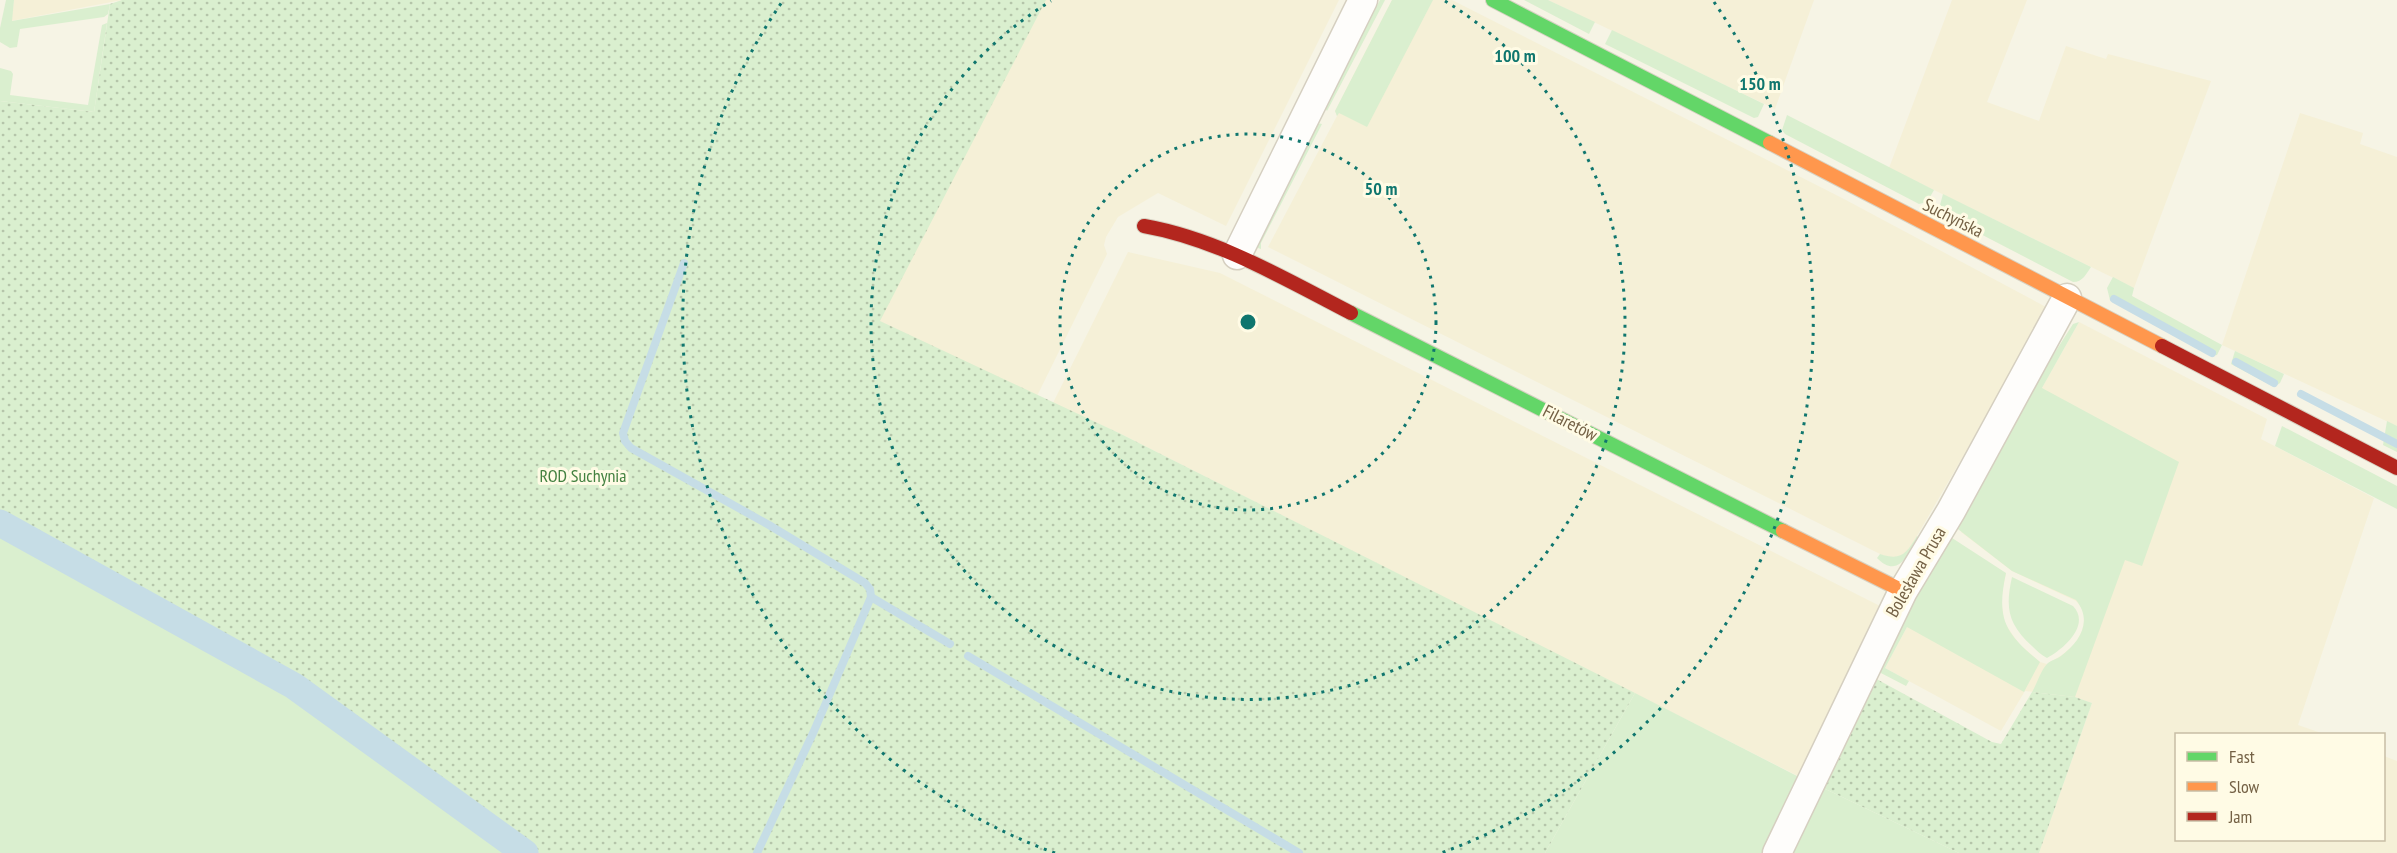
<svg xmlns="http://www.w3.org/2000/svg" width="2397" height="853" viewBox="0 0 2397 853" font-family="'PT Sans Narrow',sans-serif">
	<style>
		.residential { fill: #f5f0d7 }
		.grass { fill: #daefcf }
		.garden { fill: url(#garden-dots) }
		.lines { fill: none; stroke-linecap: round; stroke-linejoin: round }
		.stream { stroke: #c6dde6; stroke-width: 8 }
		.canal { stroke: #c6dde6; stroke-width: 27 }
		.street-casing { stroke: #d5cfc0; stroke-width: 31 }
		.fast-casing { stroke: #d7d1c2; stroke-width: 16 }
		.slow-casing { stroke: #d7d1c2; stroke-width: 16 }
		.jam-casing { stroke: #d7d1c2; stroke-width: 16 }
		.street { stroke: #fefdfb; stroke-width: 28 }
		.fast { stroke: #63d668; stroke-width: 14 }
		.slow { stroke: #ff974d; stroke-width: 14 }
		.jam { stroke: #b3261e; stroke-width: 14 }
		.ring { fill: none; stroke: #0f766e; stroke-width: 3; stroke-dasharray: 3 6 }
		.labels { text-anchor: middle; stroke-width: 6; stroke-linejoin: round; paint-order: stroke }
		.street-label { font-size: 18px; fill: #746145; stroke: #fffbe5 }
		.park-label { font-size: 18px; fill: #438140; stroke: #fffbe5 }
		.centre { fill: #0f766e; stroke: #fffbe5; stroke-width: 3 }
		.ring-label { font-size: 18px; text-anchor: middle; font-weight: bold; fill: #0f766e; stroke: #fffbe5; stroke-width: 6; stroke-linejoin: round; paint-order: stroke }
	</style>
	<defs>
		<pattern id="garden-dots" width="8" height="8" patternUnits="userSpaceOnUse" patternTransform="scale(1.5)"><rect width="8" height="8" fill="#daefcf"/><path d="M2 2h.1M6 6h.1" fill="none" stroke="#b5c5aa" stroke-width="1.8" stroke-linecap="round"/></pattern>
	</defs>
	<rect width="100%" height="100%" fill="#f6f4e5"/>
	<g class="residential">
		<path d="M 14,0 L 122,0 L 11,21 Z"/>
		<path d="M 638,0 L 1339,0 L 1226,226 L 1158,193 L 1118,217 L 1106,237 L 1104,245 L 1107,254 L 1037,396 L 879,321 L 909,261 Z"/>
		<path d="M 1392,0 L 1452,0 L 1844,199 L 2046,307 L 1976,434 L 1910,548 L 1903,555 L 1893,558 L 1882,555 L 1268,247 L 1337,116 L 1335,111 Z"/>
		<path d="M 1548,0 L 1814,0 L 1775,109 Z"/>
		<path d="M 1952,0 L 2027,0 L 1987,102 L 2039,121 L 2066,46 L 2106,59 L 2108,54 L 2211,81 L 2134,288 L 1889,168 Z"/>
		<path d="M 2300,113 L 2363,133 L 2360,144 L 2397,157 L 2397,426 L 2222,345 Z"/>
		<path d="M 1128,252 L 1220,273 L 1880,606 L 1800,777 L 1121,434 L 1053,403 Z"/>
		<path d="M 2079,322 L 2267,419 L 2261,439 L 2374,498 L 2298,725 L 2324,734 L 2176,734 L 2176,840 L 2384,840 L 2384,756 L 2397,761 L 2397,853 L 2039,853 L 2092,703 L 2075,697 L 2025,691 L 2001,731 L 1885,668 L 1907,627 L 2006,573 L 2001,597 L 2004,622 L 2019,644 L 2040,662 L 2047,664 L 2062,655 L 2075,644 L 2082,631 L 2085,619 L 2083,609 L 2076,601 L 2012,571 L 1961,532 Z"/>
	</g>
	<g class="grass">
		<path d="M 6,0 L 14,0 L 12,21 L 110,4 L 108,14 L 104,17 L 20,29 L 17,47 L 10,48 L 0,42 L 0,28 Z"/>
		<path d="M 1380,0 L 1385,0 L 1327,111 L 1324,107 Z"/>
		<path d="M 1392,0 L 1433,0 L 1367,127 L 1339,113 L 1337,116 L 1335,111 Z"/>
		<path d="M 1524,0 L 1548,0 L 1595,22 L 1589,34 Z"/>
		<path d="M 107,23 L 94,112 L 0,101 L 0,68 L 11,71 L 13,74 L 10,95 L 88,105 L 102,25 Z"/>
		<path d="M 1612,30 L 1764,104 L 1758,117 L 1754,118 L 1605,44 Z"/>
		<path d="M 1787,115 L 1934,190 L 1927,202 L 1919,204 L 1785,134 L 1782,130 Z"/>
		<path d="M 1317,123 L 1322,124 L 1261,243 L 1261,249 L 1258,248 L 1258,242 Z"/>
		<path d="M 1943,194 L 2091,267 C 2086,274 2083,282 2073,282 L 1942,214 L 1940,205 Z"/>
		<path d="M 2113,277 L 2134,288 L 2132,296 L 2222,345 L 2217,355 L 2211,356 L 2110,300 L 2107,288 Z"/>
		<path d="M 2079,322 L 2042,388 L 2179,462 L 2142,566 L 2125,560 L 2075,697 L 2032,692 C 2037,684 2041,669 2048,663 C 2052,660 2057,659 2061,656 C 2080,642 2093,621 2076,600 L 2012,571 L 1954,526 L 2022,404 L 2073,324 Z"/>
		<path d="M 2235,351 L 2284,374 L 2280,383 L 2274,387 L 2231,364 Z"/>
		<path d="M 2387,421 L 2397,426 L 2397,452 L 2383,445 Z"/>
		<path d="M 2282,426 L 2397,486 L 2397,509 L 2275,446 Z"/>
		<path d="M 0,534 L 292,692 L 513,853 L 0,853 Z"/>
		<path d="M 1917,536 L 1918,537 C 1910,553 1898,580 1877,558 L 1880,554 C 1901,561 1906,554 1917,536 Z"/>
		<path d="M 1949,536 L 2006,573 C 1996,619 2005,633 2040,662 L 2024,692 L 1907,627 L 1885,668 L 1909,681 L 1906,686 L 1877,671 L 1878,664 Z"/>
		<path d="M 2012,577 L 2073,606 C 2091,625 2064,649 2047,658 C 2041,655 2037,651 2032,646 C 2008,624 2005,608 2012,577 Z"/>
		<path d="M 1635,693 L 1799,777 L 1769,853 L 1545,853 Z"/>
		<path d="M 1817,785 L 1959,853 L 1786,853 Z"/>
	</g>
	<g class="garden">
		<path d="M 122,0 L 1046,0 L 880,321 L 1121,434 L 1635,693 L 1545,853 L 531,853 L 299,683 L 0,519 L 0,101 L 94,112 L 110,4 Z"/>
		<path d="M 1871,676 L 1992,742 L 2001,744 L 2032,692 L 2075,697 L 2092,703 L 2039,853 L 1959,853 L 1817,785 Z"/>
	</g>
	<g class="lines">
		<g class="stream">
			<path d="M 684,263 L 623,433 L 625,441 L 631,448 L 769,525 L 865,583 L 870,589 L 871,597 L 814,731 L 757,853"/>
			<path d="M 2114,299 L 2212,353"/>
			<path d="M 2236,362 L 2274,383"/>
			<path d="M 2301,394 L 2397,444"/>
			<path d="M 871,597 L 950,644"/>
			<path d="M 968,656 L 1299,853"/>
		</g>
		<path class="canal" d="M 0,523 L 294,686 L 525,853"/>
		<g class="street-casing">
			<g id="street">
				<path d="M 1237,255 L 1363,0"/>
				<path d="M 1777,853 L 1903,591 L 1951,511 L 2067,298"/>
			</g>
		</g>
		<g class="fast-casing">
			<g id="fast">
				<path d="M 1493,0 L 1770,143"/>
				<path d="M 1351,313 L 1783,531"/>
			</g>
		</g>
		<g class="slow-casing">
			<g id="slow">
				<path d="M 1770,143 L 2162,346"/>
				<path d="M 1783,531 L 1903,591"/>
			</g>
		</g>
		<g class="jam-casing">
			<g id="jam">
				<path d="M 1144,226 C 1218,239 1285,279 1351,313"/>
				<path d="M 2162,346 L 2397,468"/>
			</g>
		</g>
		<use href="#street" class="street"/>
		<use href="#fast" class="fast"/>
		<use href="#slow" class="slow"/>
		<use href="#jam" class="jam"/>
	</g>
	<g class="ring">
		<circle cx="1248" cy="322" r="188"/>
		<path d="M1445 1A377 377 0 1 1 1051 1"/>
		<path d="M1055 853A565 565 0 0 1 782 2M1714 2A565 565 0 0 1 1441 853"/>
	</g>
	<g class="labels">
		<g class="street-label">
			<text transform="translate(1953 218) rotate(27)" y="6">Suchyńska</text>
			<text transform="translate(1570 423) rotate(27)" y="6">Filaretów</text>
			<text transform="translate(1916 572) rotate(-60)" y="6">Bolesława Prusa</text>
		</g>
		<g class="park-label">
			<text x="583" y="482">ROD Suchynia</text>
		</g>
	</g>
	<circle cx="1248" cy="322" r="9" class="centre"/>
	<g class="ring-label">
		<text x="1515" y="62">100 m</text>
		<text x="1760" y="90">150 m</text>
		<text x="1381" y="195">50 m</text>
	</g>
	<rect x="2175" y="733" width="210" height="108" fill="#fffbe5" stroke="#c7bda5" stroke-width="1.5"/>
	<rect x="2187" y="752" width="30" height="9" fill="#63d668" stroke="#c7bda5" stroke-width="1.5"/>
	<text x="2229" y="763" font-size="18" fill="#746145">Fast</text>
	<rect x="2187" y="782" width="30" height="9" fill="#ff974d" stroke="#c7bda5" stroke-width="1.5"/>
	<text x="2229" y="793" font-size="18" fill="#746145">Slow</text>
	<rect x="2187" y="812" width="30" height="9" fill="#b3261e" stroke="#c7bda5" stroke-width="1.5"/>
	<text x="2229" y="823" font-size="18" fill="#746145">Jam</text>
</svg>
